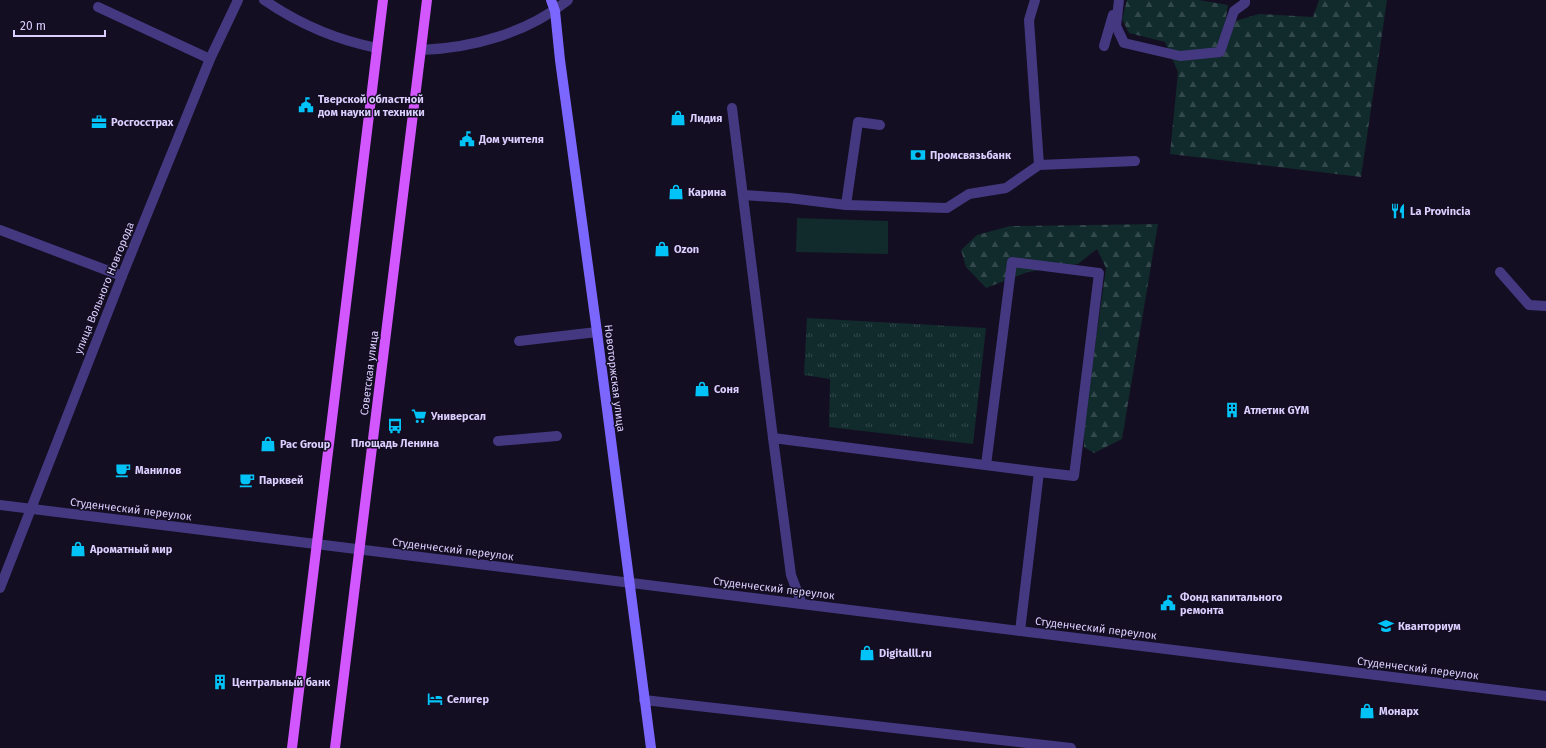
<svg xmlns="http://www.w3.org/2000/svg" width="1546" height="748" viewBox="0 0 1546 748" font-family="'Fira Sans',sans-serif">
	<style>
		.grass { fill: url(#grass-tufts) }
		.forest { fill: url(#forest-firs) }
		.pitch { fill: #112a2c }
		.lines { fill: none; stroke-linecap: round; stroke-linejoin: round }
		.service { stroke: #443981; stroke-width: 10 }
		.minor { stroke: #443981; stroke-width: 10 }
		.tertiary { stroke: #443981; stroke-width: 10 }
		.secondary { stroke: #7c67fe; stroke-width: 10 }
		.primary { stroke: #d357fe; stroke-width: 10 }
		.labels { text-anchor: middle; stroke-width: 3; stroke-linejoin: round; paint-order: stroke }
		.poi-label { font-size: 11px; font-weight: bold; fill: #dacfff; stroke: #140e22; text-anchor: start }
		.street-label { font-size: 11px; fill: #dacfff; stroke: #140e22 }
	</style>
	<defs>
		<pattern id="grass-tufts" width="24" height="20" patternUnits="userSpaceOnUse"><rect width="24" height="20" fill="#112a2c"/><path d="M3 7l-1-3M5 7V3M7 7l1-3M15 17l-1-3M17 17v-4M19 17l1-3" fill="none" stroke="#33484c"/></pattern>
		<pattern id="forest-firs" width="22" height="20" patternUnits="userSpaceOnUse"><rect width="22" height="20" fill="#112a2c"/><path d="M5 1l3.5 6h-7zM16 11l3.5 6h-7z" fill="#33484c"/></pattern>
	</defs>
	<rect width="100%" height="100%" fill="#140e22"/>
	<path class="grass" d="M 807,318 L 986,328 L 973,444 L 829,427 L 830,379 L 804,375 Z"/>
	<g class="forest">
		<path d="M 1127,0 L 1199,0 L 1228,5 L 1225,24 L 1259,14 L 1313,17 L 1319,0 L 1387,0 L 1361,177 L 1170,154 L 1178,72 L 1165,42 L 1129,33 L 1122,19 Z"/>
		<path d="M 1158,224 L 1122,439 L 1094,453 L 1084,447 L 1084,425 L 1106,268 L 1097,249 L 1078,264 L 1028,272 L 986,288 L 966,267 L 961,250 L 977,235 L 1010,226 Z"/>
	</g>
	<path class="pitch" d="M 797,218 L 888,221 L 888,254 L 796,252 Z"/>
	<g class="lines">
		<g class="service">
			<path d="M 1035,0 L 1029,20 L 1039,165 L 1135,161"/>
			<path d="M 1119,0 L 1116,26 L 1124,43 L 1180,56 L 1220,52 L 1234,11 L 1245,3 L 1245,0"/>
			<path d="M 98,7 L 210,59"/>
			<path d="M 1104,46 L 1113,15"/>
			<path d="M 732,108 L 773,438 L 791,575 L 802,604"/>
			<path d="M 880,125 L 858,122 L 846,205 L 947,208 L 969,194 L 1006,188 L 1039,165"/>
			<path d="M 743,195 L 789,198 L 846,205"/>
			<path d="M 0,230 L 122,276"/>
			<path d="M 1500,272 L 1529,305 L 1546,306"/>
			<path d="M 519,341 L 597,332"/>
			<path d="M 773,438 L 1039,472 L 1020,631"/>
			<path d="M 498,441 L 557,436"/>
			<path d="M 986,465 L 1012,262 L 1099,273 L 1074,476 L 1039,472"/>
			<path d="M 644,700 L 1071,748"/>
		</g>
		<g class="minor">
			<path d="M 264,0 C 299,24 336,40 377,48"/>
			<path d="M 421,50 C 473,48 527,33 568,0"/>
			<path d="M 0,505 L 1546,696"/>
		</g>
		<path class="tertiary" d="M 0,588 L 122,276 L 210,59 L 238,0"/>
		<path class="secondary" d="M 551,0 L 555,11 L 560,60 L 597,332 L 651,748"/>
		<g class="primary">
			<path d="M 292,748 L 383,0"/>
			<path d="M 335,748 L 427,0"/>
		</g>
	</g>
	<defs>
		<g id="civic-bare" transform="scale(1.2)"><path d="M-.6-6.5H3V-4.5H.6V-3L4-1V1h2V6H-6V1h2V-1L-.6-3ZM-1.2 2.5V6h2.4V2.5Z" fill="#02c3f8" stroke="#140e22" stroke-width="2.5" paint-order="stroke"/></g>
		<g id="shop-bare" transform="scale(1.2)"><path d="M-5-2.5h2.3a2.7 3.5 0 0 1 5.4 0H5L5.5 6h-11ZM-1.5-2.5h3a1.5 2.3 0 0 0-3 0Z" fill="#02c3f8" stroke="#140e22" stroke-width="2.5" paint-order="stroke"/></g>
		<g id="office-bare" transform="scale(1.2)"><path d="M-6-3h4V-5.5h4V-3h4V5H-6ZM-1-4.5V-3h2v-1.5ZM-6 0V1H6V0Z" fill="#02c3f8" stroke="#140e22" stroke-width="2.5" paint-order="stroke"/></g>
		<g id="bank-bare" transform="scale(1.2)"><path d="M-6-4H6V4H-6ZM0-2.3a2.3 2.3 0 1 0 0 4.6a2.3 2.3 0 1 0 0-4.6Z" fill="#02c3f8" stroke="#140e22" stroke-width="2.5" paint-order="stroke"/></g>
		<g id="restaurant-bare" transform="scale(1.2)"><path d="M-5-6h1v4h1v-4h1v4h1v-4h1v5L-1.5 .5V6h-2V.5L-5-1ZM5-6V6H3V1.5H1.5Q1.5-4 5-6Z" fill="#02c3f8" stroke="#140e22" stroke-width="2.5" paint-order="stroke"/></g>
		<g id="building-bare" transform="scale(1.2)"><path d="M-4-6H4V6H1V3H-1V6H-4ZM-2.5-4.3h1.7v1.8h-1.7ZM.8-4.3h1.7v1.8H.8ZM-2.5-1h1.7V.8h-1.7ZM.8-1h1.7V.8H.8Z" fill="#02c3f8" stroke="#140e22" stroke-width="2.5" paint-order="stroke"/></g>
		<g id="supermarket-bare" transform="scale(1.2)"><path d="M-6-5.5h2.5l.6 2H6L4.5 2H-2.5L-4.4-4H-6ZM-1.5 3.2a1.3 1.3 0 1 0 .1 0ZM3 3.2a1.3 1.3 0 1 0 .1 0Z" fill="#02c3f8" stroke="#140e22" stroke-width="2.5" paint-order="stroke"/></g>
		<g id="bus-bare" transform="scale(1.2)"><path d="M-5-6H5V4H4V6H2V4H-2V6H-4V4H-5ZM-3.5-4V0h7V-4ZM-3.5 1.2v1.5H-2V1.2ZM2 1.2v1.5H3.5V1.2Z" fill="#02c3f8" stroke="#140e22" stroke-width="2.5" paint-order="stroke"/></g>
		<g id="cafe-bare" transform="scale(1.2)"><path d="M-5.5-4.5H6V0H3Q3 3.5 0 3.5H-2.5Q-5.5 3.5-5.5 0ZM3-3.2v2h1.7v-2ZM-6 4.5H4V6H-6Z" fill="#02c3f8" stroke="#140e22" stroke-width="2.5" paint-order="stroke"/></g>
		<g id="school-bare" transform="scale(1.2)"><path d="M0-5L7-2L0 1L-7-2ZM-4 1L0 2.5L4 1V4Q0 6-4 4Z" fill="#02c3f8" stroke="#140e22" stroke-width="2.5" paint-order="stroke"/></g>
		<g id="hotel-bare" transform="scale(1.2)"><path d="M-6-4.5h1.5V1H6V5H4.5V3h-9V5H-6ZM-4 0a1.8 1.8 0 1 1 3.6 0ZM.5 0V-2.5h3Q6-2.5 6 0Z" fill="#02c3f8" stroke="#140e22" stroke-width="2.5" paint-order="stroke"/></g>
	</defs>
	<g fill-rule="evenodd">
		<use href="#civic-bare" x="306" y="105"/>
		<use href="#shop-bare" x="678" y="118"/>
		<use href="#office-bare" x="99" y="122"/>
		<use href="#civic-bare" x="467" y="139"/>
		<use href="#bank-bare" x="918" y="155"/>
		<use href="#shop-bare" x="676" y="192"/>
		<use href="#restaurant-bare" x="1398" y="211"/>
		<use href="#shop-bare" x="662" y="249"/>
		<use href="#shop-bare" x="702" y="389"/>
		<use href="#building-bare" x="1232" y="410"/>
		<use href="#supermarket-bare" x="419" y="416"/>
		<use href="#bus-bare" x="395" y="426"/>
		<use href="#shop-bare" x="268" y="444"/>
		<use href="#cafe-bare" x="123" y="470"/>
		<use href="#cafe-bare" x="247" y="480"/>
		<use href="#shop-bare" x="78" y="549"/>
		<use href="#civic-bare" x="1168" y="603"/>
		<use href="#school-bare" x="1386" y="626"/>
		<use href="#shop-bare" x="867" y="653"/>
		<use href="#building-bare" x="220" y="682"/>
		<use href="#hotel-bare" x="435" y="699"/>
		<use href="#shop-bare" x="1367" y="711"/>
	</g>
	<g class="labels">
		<g class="poi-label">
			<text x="318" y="103">Тверской областной<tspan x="318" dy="13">дом науки и техники</tspan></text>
			<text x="690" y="122">Лидия</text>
			<text x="111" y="126">Росгосстрах</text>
			<text x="479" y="143">Дом учителя</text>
			<text x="930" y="159">Промсвязьбанк</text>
			<text x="688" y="196">Карина</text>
			<text x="1410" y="215">La Provincia</text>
			<text x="674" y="253">Ozon</text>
			<text x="714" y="393">Соня</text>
			<text x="1244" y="414">Атлетик GYM</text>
			<text x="431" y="420">Универсал</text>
			<text x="395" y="447" text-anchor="middle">Площадь Ленина</text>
			<text x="280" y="448">Pac Group</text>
			<text x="135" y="474">Манилов</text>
			<text x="259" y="484">Парквей</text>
			<text x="90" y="553">Ароматный мир</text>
			<text x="1180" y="601">Фонд капитального<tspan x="1180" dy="13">ремонта</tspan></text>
			<text x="1398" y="630">Кванториум</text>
			<text x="879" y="657">Digitalll.ru</text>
			<text x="232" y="686">Центральный банк</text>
			<text x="447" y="703">Селигер</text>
			<text x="1379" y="715">Монарх</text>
		</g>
		<g class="street-label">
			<text transform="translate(104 288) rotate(-68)" y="4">улица Вольного Новгорода</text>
			<text transform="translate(369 373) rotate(-83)" y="4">Советская улица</text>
			<text transform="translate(615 378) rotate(83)" y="4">Новоторжская улица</text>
			<text transform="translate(131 509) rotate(7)" y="4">Студенческий переулок</text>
			<text transform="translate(453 549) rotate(7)" y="4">Студенческий переулок</text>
			<text transform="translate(774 588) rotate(7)" y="4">Студенческий переулок</text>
			<text transform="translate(1096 628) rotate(7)" y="4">Студенческий переулок</text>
			<text transform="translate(1418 668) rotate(7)" y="4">Студенческий переулок</text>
		</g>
	</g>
	<path d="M14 30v6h91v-6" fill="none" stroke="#dacfff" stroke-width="2"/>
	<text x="20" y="30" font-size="12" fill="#dacfff" stroke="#140e22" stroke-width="3" paint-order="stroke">20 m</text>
</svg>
